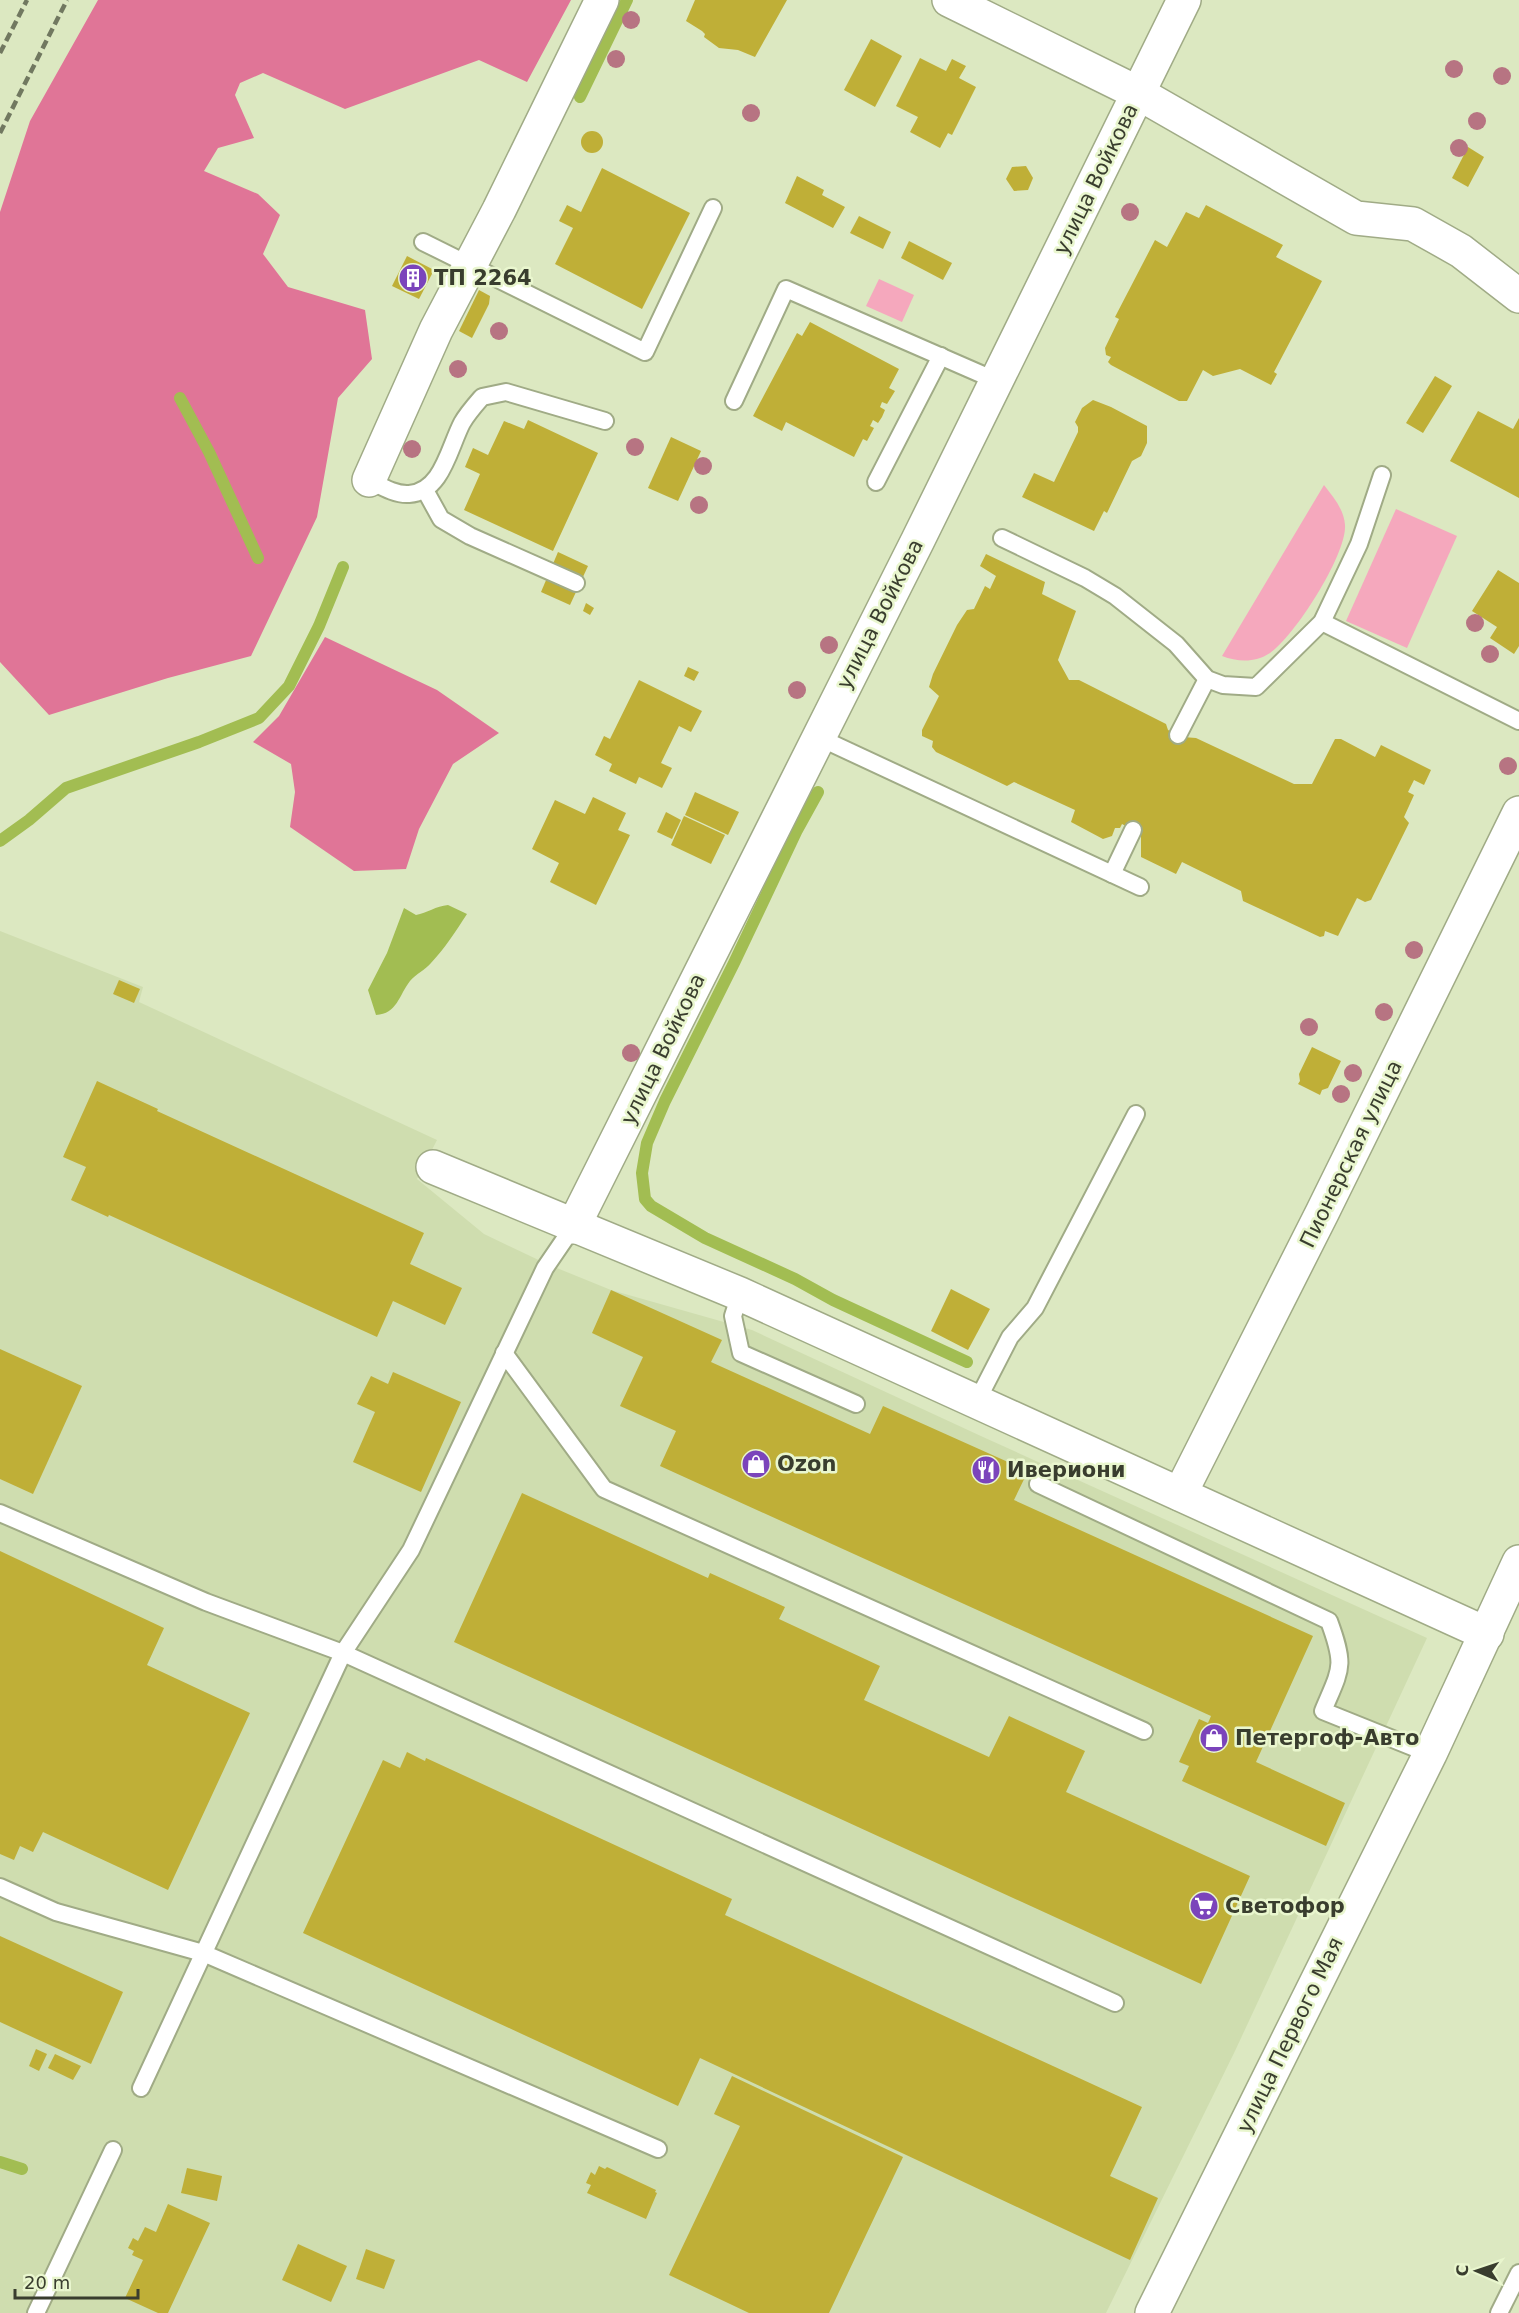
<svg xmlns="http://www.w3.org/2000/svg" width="1519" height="2313" viewBox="0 0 1519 2313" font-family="'DejaVu Sans',sans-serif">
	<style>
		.built { fill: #cfddaf }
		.green { fill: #f5a8bd }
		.forest { fill: #e07597 }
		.water { fill: #a2bd52 }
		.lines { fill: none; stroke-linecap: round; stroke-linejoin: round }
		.stream { stroke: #a2bd52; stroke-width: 12 }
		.building { fill: #bfaf37 }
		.service-casing { stroke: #a0ab86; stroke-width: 20 }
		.minor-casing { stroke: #a0ab86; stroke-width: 36 }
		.tertiary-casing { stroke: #a0ab86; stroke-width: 36 }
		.service { stroke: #fff; stroke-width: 16 }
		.minor { stroke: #fff; stroke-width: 33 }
		.tertiary { stroke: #fff; stroke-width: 33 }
		.rail { stroke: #717860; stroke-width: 4.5; stroke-dasharray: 9 4.5; stroke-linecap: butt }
		.tree { fill: #b77482 }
		.labels { text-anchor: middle; stroke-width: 5; stroke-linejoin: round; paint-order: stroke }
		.street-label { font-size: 21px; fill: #393d2e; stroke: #e9f6ce }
		.poi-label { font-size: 21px; font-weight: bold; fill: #393d2e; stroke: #e9f6ce; text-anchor: start }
	</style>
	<rect width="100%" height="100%" fill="#dce8c1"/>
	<path class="built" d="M 0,931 L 143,987 L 139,1002 L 437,1140 L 417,1179 L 484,1234 L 547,1264 L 611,1290 L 752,1330 L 983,1437 L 1427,1638 L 1235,2051 L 1106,2313 L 0,2313 Z"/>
	<g class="green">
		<path d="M 879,279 L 914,295 L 902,322 L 866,306 Z"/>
		<path d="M 1324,485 C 1333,497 1344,509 1345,525 C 1347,554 1295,636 1270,653 C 1255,663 1238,662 1222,656 Z"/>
		<path d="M 1396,509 L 1457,536 L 1407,648 L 1346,621 Z"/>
	</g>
	<g class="forest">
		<path d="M 98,0 L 571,0 L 527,82 L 479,60 L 345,109 L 263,73 L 240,83 L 235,95 L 254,138 L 218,148 L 204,171 L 258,194 L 280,215 L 263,254 L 288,287 L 365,310 L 372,359 L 338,398 L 317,517 L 251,656 L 168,678 L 49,715 L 0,662 L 0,212 L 30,121 Z"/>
		<path d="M 325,637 L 437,690 L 499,733 L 453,764 L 419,829 L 406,869 L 354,871 L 290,827 L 295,792 L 291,764 L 253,742 L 279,716 Z"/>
	</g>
	<path class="water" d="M 448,905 L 467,914 C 456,931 445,948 431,963 C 425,970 416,974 410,981 C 399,995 397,1014 376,1015 L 368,990 L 387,953 L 404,908 L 416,915 C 427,913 436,906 448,905 Z"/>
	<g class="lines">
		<g class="stream">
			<path d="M 580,97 L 627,0"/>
			<path d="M 180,398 L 209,452 L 258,558"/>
			<path d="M 818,792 L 797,830 L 734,963 L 665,1101 L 647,1143 L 642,1173 L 645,1199 L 651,1206 L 705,1238 L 795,1279 L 833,1300 L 967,1362"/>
			<path d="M 0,841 L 29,820 L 66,788 L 199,742 L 259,718 L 289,686 L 319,626 L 343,567"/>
			<path d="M 0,2162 L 22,2169"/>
		</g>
	</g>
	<g class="building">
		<path d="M 695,0 L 787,0 L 755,57 L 738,50 L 719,48 L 704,37 L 705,34 L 702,31 L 686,21 Z"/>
		<path d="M 871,39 L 902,56 L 875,107 L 844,90 Z"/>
		<path d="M 920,58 L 946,71 L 952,59 L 966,66 L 959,78 L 976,87 L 952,135 L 948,133 L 940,148 L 910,132 L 918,117 L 896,106 Z"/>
		<circle cx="592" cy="142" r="11"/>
		<path d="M 1468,147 L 1484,157 L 1468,187 L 1452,178 Z"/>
		<path d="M 1026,166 L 1033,178 L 1028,190 L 1014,191 L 1006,179 L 1012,167 Z"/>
		<path d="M 602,168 L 690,213 L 642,309 L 555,264 L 573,228 L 559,221 L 567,205 L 581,212 Z"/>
		<path d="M 797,176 L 824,190 L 822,195 L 845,207 L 833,228 L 785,203 Z"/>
		<path d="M 1206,205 L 1283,245 L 1276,257 L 1322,281 L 1274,372 L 1277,374 L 1271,385 L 1240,369 L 1213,376 L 1203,370 L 1187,401 L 1179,401 L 1111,365 L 1108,362 L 1111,357 L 1106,355 L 1105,348 L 1119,319 L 1115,317 L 1155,240 L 1167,247 L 1186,212 L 1199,218 Z"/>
		<path d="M 859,216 L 891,232 L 883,249 L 850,233 Z"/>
		<path d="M 909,241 L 952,263 L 943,280 L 901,258 Z"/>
		<path d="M 407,256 L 434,270 L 419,299 L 392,286 Z"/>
		<path d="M 479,290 L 490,296 L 489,304 L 472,338 L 459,331 Z"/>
		<path d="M 810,322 L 899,369 L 889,388 L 895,391 L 887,404 L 882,402 L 880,407 L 885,410 L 882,417 L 878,423 L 873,420 L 870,426 L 874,428 L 867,441 L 863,439 L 854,457 L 786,422 L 782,431 L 753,416 L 797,333 L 802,336 Z"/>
		<path d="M 1435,376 L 1452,386 L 1423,433 L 1406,423 Z"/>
		<path d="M 1093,400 L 1111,407 L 1147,426 L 1147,443 L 1141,456 L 1132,461 L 1107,513 L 1104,511 L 1094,531 L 1022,497 L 1034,473 L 1054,482 L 1078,432 L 1078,427 L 1075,422 L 1082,408 Z"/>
		<path d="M 1478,411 L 1513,429 L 1519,418 L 1519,498 L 1450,461 Z"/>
		<path d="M 528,420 L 598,453 L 553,551 L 464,510 L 480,474 L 465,467 L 473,448 L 488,455 L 504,421 L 524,429 Z"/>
		<path d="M 671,437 L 701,451 L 678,501 L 648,488 Z"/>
		<path d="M 558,552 L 588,566 L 570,605 L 541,592 Z"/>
		<path d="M 986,554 L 1045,582 L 1042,594 L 1076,611 L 1058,660 L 1069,680 L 1079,680 L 1166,724 L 1168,730 L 1183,737 L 1196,738 L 1294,784 L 1312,784 L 1335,739 L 1341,739 L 1375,757 L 1381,745 L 1431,770 L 1424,785 L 1414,780 L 1408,792 L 1414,795 L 1404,817 L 1409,823 L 1371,900 L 1365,902 L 1357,898 L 1338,936 L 1325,931 L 1324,936 L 1320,937 L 1243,901 L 1241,891 L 1182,862 L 1176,874 L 1141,857 L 1141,834 L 1122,824 L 1120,828 L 1115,828 L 1112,836 L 1103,839 L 1071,822 L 1075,810 L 1014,782 L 1007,786 L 936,752 L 932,747 L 933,741 L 922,736 L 922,730 L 939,696 L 929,687 L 933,674 L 957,625 L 967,610 L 974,609 L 985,586 L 990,589 L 996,576 L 980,566 Z"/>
		<path d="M 1498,570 L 1519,583 L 1519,646 L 1514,654 L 1490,638 L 1497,627 L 1472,611 Z"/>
		<path d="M 586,603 L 594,608 L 590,615 L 583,611 Z"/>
		<path d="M 688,667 L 699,672 L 694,681 L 684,676 Z"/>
		<path d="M 639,680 L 702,711 L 691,732 L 679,726 L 661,763 L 672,768 L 662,788 L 639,777 L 636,784 L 609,771 L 612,764 L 595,755 L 604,736 L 610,739 Z"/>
		<path d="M 695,792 L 739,812 L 728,835 L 685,815 Z"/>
		<path d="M 593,797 L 626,813 L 618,830 L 630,835 L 596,905 L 550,882 L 559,863 L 532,849 L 555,800 L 585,814 Z"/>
		<path d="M 666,812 L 681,820 L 672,839 L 657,832 Z"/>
		<path d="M 684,816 L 725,835 L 711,864 L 671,845 Z"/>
		<path d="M 119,980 L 140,989 L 134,1003 L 113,994 Z"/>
		<path d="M 1312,1047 L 1341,1061 L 1328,1088 L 1322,1090 L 1320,1095 L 1298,1084 L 1300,1081 L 1299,1074 Z"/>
		<path d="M 97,1081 L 158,1109 L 157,1111 L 424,1233 L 410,1264 L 462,1288 L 445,1325 L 393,1301 L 377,1337 L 109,1215 L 108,1217 L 71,1200 L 86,1167 L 63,1157 Z"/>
		<path d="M 951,1289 L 990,1309 L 968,1350 L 931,1331 Z"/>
		<path d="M 611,1290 L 722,1340 L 711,1362 L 870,1434 L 883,1406 L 1028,1471 L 1014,1500 L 1313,1636 L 1256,1762 L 1345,1803 L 1326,1846 L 1182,1781 L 1189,1766 L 1179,1762 L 1199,1719 L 1208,1723 L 1211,1716 L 660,1466 L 676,1431 L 620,1406 L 643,1357 L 592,1333 Z"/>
		<path d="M 0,1349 L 82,1386 L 33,1494 L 0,1479 Z"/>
		<path d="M 393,1372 L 461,1402 L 421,1492 L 353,1462 L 375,1412 L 357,1404 L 371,1376 L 388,1384 Z"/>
		<path d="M 522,1493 L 708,1578 L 710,1573 L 785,1607 L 779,1619 L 880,1666 L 864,1700 L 989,1757 L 1009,1716 L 1085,1751 L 1066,1792 L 1250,1876 L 1201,1984 L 454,1642 Z"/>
		<path d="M 0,1551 L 164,1628 L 147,1665 L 250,1713 L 168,1890 L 43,1832 L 33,1852 L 20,1846 L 14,1860 L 0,1854 Z"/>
		<path d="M 407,1752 L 425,1761 L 426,1758 L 732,1899 L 725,1915 L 1142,2107 L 1110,2176 L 1158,2198 L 1130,2260 L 700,2058 L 678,2106 L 303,1933 L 383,1760 L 400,1768 Z"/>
		<path d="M 0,1936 L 123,1992 L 91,2064 L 0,2022 Z"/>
		<path d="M 36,2049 L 47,2054 L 39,2071 L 29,2066 Z"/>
		<path d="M 55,2054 L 81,2066 L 73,2080 L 48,2068 Z"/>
		<path d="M 732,2076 L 903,2157 L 829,2313 L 749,2313 L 669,2275 L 740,2126 L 714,2114 Z"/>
		<path d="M 599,2166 L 605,2169 L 607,2167 L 656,2190 L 655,2192 L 657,2193 L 646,2219 L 587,2193 L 591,2185 L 586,2183 L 591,2172 L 595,2175 Z"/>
		<path d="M 187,2168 L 222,2176 L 217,2201 L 181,2193 Z"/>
		<path d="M 168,2204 L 210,2223 L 168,2313 L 158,2313 L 125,2298 L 143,2260 L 132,2255 L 134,2251 L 128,2248 L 133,2238 L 138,2241 L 145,2227 L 156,2232 Z"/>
		<path d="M 298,2244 L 347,2266 L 331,2302 L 282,2280 Z"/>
		<path d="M 366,2249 L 395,2260 L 384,2289 L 356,2279 Z"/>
	</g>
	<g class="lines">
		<g class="service-casing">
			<g id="service">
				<path d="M 423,242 L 645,352 L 713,208"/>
				<path d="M 734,401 L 786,289 L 997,381"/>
				<path d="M 369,480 C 381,486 395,495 409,494 C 442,492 449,448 462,423 C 467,414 475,405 482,397 L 506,392 L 605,421"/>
				<path d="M 876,482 L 941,356"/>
				<path d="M 425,490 L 441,519 L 470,536 L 576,583"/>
				<path d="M 1002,538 L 1085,578 L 1115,596 L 1176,644 L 1207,679 L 1223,685 L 1256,687 L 1322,622 L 1359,544 L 1382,475"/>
				<path d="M 1322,622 L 1519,721"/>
				<path d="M 1178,735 L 1207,679"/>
				<path d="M 818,737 L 1140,887"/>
				<path d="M 1112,874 L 1133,830"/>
				<path d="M 740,1294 L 733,1316 L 741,1353 L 856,1404"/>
				<path d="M 504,1353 L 604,1489 L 1144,1731"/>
				<path d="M 977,1401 L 1010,1337 L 1035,1308 L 1136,1114"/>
				<path d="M 1038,1484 L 1329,1621 C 1346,1667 1341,1668 1323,1711 L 1430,1754"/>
				<path d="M 0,1513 L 206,1602 L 343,1653 L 1115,2003"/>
				<path d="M 0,1887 L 56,1912 L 203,1953 L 658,2149"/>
				<path d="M 141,2088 L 343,1653 L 411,1550 L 545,1268 L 573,1227"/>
				<path d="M 36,2313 L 113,2150"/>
				<path d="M 1499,2313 L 1519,2273"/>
			</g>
		</g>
		<g class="minor-casing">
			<g id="minor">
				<path d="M 949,0 L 1138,93 L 1356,218 L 1413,224 L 1461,251 L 1519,296"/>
				<path d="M 369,480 L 436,330 L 499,210 L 602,0"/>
				<path d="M 433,1167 L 740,1294 L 1487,1634"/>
				<path d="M 573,1227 L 918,540 L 1184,0"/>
				<path d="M 1180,1494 L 1322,1213 L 1519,813"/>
			</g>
		</g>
		<g class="tertiary-casing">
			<path id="tertiary" d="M 1152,2313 L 1430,1754 L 1519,1562"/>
		</g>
		<use href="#service" class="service"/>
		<use href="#minor" class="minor"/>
		<use href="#tertiary" class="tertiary"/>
		<g class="rail">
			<path d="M 0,53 L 27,0"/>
			<path d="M 0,133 L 67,0"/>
		</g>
	</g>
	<g class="tree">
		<circle cx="631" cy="20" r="9"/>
		<circle cx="616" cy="59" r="9"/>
		<circle cx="1454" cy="69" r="9"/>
		<circle cx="1502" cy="76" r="9"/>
		<circle cx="751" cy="113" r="9"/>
		<circle cx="1477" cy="121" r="9"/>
		<circle cx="1459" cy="148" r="9"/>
		<circle cx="1130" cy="212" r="9"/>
		<circle cx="499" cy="331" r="9"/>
		<circle cx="458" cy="369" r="9"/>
		<circle cx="635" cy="447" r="9"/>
		<circle cx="412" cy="449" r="9"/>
		<circle cx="703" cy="466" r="9"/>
		<circle cx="699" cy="505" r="9"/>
		<circle cx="1475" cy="623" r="9"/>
		<circle cx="829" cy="645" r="9"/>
		<circle cx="1490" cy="654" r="9"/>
		<circle cx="797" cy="690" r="9"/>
		<circle cx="1508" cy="766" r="9"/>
		<circle cx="1414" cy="950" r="9"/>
		<circle cx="1384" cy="1012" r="9"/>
		<circle cx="1309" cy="1027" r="9"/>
		<circle cx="631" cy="1053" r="9"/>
		<circle cx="1353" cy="1073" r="9"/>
		<circle cx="1341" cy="1094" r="9"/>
	</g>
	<defs>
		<g id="building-disc" transform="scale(1.5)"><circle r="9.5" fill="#7b44bb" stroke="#e9f6ce"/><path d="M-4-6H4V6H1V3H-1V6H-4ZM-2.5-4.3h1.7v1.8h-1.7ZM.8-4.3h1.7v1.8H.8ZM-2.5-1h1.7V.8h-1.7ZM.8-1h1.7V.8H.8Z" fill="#fff"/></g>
		<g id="shop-disc" transform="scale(1.5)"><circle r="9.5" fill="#7b44bb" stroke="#e9f6ce"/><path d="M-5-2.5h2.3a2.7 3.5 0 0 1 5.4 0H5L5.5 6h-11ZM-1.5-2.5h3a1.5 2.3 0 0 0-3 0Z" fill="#fff"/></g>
		<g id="restaurant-disc" transform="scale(1.5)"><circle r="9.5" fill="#7b44bb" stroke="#e9f6ce"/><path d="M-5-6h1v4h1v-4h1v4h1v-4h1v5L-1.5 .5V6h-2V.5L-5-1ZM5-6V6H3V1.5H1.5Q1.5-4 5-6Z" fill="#fff"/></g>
		<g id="supermarket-disc" transform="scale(1.5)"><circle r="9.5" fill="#7b44bb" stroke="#e9f6ce"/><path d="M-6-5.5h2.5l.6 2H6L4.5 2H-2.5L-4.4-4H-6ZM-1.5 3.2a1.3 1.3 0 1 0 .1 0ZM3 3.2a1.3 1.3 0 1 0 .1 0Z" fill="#fff"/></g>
	</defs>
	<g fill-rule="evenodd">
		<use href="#building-disc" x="413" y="278"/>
		<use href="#shop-disc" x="756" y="1464"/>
		<use href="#restaurant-disc" x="986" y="1470"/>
		<use href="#shop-disc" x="1214" y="1738"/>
		<use href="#supermarket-disc" x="1204" y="1906"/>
	</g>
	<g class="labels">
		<g class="street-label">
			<text transform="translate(1096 179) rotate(-64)" y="7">улица Войкова</text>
			<text transform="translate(880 614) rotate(-63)" y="7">улица Войкова</text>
			<text transform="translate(663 1049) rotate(-64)" y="7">улица Войкова</text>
			<text transform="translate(1351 1154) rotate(-64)" y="7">Пионерская улица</text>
			<text transform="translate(1290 2035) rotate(-64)" y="7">улица Первого Мая</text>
		</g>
		<g class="poi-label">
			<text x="434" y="285">ТП 2264</text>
			<text x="777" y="1471">Ozon</text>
			<text x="1007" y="1477">Ивериони</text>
			<text x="1235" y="1745">Петергоф-Авто</text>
			<text x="1225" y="1913">Светофор</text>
		</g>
	</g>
	<g transform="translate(1477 2271) rotate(272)" stroke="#e9f6ce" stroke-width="4.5" paint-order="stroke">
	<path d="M0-4.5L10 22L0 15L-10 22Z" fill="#393d2e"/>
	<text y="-9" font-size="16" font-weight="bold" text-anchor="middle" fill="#393d2e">С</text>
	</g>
	<path d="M15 2289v9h123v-9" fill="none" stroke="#393d2e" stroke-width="3"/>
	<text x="24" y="2289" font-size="18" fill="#393d2e" stroke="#e9f6ce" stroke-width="4.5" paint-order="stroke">20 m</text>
</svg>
